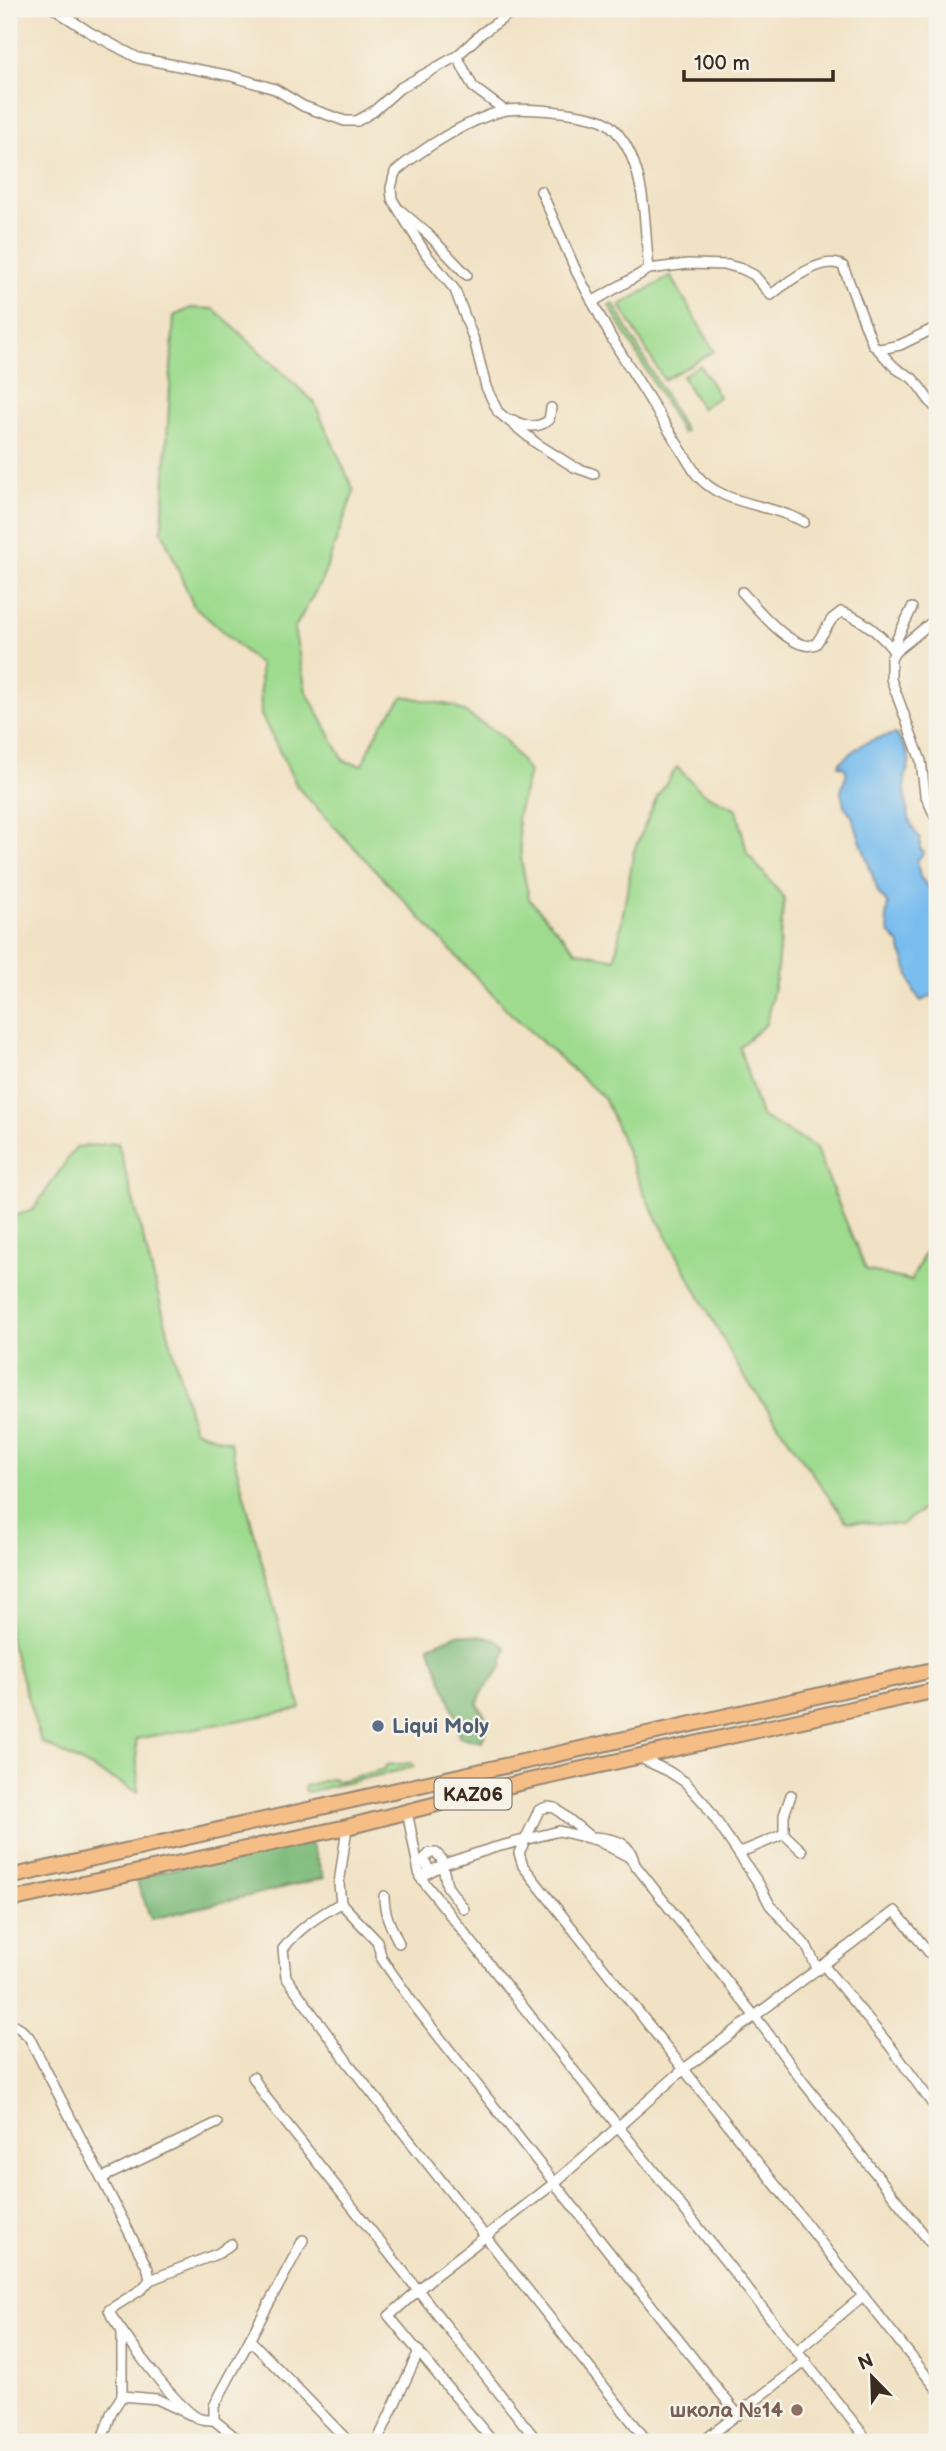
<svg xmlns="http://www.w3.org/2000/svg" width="946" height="2451" viewBox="0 0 946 2451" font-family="'Balsamiq Sans',sans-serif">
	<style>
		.green { fill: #9edb8f; stroke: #6c8256; stroke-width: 2 }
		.forest { fill: #7ebb7a; stroke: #5c724c; stroke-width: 2 }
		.water { fill: #79bdef; stroke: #5a7486; stroke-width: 2 }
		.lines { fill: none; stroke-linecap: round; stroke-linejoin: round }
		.minor-casing { stroke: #968672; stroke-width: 12 }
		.trunk-casing { stroke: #968672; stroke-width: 18 }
		.minor { stroke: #fff; stroke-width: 9 }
		.trunk { stroke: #f6be87; stroke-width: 14 }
		.service-dot { fill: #5c6f8a; stroke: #f7f3e8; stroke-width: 2.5 }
		.education-dot { fill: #8d6e63; stroke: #f7f3e8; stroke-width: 2.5 }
		.labels { text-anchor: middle; stroke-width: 5; stroke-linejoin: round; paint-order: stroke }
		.shield { fill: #f7f3e8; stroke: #73665b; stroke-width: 2 }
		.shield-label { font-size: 19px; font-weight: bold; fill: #3b2a1e }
		.service-label { font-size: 21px; font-weight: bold; fill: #4e5e75; stroke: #f7f3e8; text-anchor: start }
		.education-label { font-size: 21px; font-weight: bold; fill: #785e54; stroke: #f7f3e8; text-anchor: end }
	</style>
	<rect width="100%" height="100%" fill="#f7f3e8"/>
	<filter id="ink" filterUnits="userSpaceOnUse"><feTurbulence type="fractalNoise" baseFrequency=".0143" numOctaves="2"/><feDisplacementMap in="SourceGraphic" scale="14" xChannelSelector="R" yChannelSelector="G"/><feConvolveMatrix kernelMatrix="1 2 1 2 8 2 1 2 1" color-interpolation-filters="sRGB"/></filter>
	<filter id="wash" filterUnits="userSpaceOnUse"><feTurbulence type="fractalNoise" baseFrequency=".00686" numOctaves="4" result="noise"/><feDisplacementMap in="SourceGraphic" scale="28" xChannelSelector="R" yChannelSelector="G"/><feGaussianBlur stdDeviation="1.57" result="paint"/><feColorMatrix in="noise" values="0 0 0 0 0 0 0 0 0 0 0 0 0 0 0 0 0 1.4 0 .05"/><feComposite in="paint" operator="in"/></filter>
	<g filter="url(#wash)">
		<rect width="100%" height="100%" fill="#f1e2c5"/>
		<g class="green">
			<path d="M 671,276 L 714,351 L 664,380 L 620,305 Z"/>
			<path d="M 613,303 L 685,431 L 682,433 L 609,305 Z"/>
			<path d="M 191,308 L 214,309 L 314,402 L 354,491 L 322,580 L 294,629 L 306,691 L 344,761 L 362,765 L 381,725 L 404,696 L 454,706 L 502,736 L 529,772 L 517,818 L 522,865 L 529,899 L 576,951 L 615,959 L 634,851 L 657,797 L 677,767 L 703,793 L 737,809 L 747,853 L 784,898 L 776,978 L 766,1024 L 739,1047 L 761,1116 L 815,1147 L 866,1270 L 911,1281 L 936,1229 L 937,1231 L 937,1500 L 900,1525 L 846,1521 L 741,1372 L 645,1196 L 605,1099 L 510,1013 L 298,788 L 261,715 L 260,665 L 193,605 L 162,531 L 174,316 Z"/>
			<path d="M 700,365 L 719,397 L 701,408 L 682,376 Z"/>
			<path d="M 118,1143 L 194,1430 L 230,1442 L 301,1709 L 136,1739 L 138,1792 L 41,1742 L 9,1636 L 9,1218 L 33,1210 L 76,1147 Z"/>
			<path d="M 412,1763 L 414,1767 L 307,1792 L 304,1790 L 305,1786 L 334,1778 L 335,1782 L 385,1769 L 386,1765 Z"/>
		</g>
		<g class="forest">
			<path d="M 458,1634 L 493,1638 L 506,1648 L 502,1667 L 481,1693 L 478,1704 L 488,1722 L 482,1742 L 459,1737 L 457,1719 L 429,1646 Z"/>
			<path d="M 305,1841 L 312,1846 L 324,1878 L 151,1919 L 135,1877 Z"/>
		</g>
		<path class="water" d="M 895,734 C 900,739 907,750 909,758 C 911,764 905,773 905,780 C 905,797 907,826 920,838 L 920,849 L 924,852 L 917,861 L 920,877 L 937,898 L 937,994 L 921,1001 L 914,991 L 899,943 L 890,934 L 886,919 L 888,904 L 879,894 L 852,816 L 844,805 L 841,792 L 847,773 L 844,767 L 839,766 L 840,762 C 863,742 866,741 895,734 Z"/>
	</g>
	<g filter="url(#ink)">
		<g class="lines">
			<g class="minor-casing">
				<g id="minor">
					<path d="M 54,9 L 91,33 L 138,58 L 231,76 L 275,89 L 303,106 L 345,121 L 357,121 L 374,111 L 400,88 L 457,56 L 482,33 L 516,9"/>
					<path d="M 457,56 L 473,87 L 504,110"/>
					<path d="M 541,191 L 577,273 L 612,339 L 696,474 C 723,507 768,502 804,522"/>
					<path d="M 400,210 L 428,234 L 467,275"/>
					<path d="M 592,302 L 649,269 L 688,264 L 728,265 L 742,269 L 754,275 L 771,295 C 786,283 823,254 843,266 L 873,345 C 882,352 888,362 897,369 C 902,373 907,374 912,378 C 922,388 927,400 937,409"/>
					<path d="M 880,349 L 900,345 L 937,327"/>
					<path d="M 513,420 C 526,427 537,429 549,420 L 551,408"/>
					<path d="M 594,474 L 574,467 L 536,443 L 498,412 L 486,387 L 475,343 L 455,290 L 426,254 L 392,199 L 391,188 L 395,172 C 423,148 466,121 502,111 C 520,106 585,113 603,121 C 614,126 625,142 630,153 C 647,191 644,229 649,269"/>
					<path d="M 742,592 C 757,608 793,654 816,644 L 832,619 L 841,612 C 862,618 881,635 895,652 L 937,618"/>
					<path d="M 892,649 L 912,608"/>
					<path d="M 895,652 L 891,659 L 891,679 L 921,761 L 925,794 L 937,821"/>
					<path d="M 638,1757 L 668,1771 L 685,1782 L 705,1804 L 759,1884 L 770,1905 L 807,1947 L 818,1970"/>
					<path d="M 407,1811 L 420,1877 L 869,2442"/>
					<path d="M 347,1827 L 339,1884 L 341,1903 L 377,1941 L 382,1959 L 417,2009 L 738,2415"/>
					<path d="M 784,1834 L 802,1851"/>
					<path d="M 739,1853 L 784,1834 L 784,1815 L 791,1795"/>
					<path d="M 635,1866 C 631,1842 617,1839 595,1837 L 593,1839 L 555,1808 L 547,1807 L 539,1810 L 519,1853 L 523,1866 L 937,2389"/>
					<path d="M 430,1872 L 424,1859 L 430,1853 L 436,1853 L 441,1858 L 447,1886 L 464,1909"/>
					<path d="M 420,1877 L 444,1864 L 493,1848 L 559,1831 L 596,1840 L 629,1857 L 764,2028 L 800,2078 L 937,2251"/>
					<path d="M 384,1896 C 384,1914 391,1927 399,1943"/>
					<path d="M 341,1903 C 318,1916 299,1928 283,1949 L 286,1977 L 349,2064 L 648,2442"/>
					<path d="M 824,1966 L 890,2046 L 937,2110"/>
					<path d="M 9,2023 L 17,2026 L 29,2037 L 148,2269 L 150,2280 L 142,2289 L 109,2310 L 112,2317 C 132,2345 166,2394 193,2415 C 199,2420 206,2420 214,2420"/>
					<path d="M 253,2077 L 264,2095 L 538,2442"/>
					<path d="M 102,2178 L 217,2123"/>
					<path d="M 150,2280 L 219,2253 L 231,2244"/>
					<path d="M 250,2340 L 349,2442"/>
					<path d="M 798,2350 L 863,2296"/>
					<path d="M 122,2396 L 122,2332"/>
					<path d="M 101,2442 L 112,2411 L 122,2396 L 157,2399 L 191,2415"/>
					<path d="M 241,2442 L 214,2420 L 214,2406 L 303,2240"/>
					<path d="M 377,2442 L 419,2351"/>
					<path d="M 493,2442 L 389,2316 L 433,2277 L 553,2184 L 684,2069 L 895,1911 L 937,1962"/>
					<path d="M 702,2442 L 806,2361"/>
				</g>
			</g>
			<g class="trunk-casing">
				<g id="trunk">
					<path d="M 9,1877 L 937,1669"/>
					<path d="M 9,1900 L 347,1827 L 515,1784 L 937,1690"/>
				</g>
			</g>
			<use href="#minor" class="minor"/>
			<use href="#trunk" class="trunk"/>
		</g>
	</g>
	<circle class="service-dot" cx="378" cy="1726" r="7"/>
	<circle class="education-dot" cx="797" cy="2410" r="7"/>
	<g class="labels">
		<rect class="shield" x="434.5" y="1778.5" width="77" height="31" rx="5"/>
		<g class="shield-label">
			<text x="473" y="1801">KАZ06</text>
		</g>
		<g class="service-label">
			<text x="392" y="1733">Liqui Moly</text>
		</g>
		<g class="education-label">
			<text x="783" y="2417">школа №14</text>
		</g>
	</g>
	<rect width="946" height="2451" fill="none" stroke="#f7f3e8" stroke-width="35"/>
	<g transform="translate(872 2377) rotate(337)" stroke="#f7f3e8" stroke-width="5" paint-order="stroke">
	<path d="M0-5L12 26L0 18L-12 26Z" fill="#3b2a1e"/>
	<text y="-10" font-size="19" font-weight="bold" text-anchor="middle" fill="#3b2a1e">N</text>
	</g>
	<path d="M684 70v10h149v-10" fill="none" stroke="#3b2a1e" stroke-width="3.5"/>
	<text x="694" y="70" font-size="21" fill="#3b2a1e" stroke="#f7f3e8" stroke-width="5" paint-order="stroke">100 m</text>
</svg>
